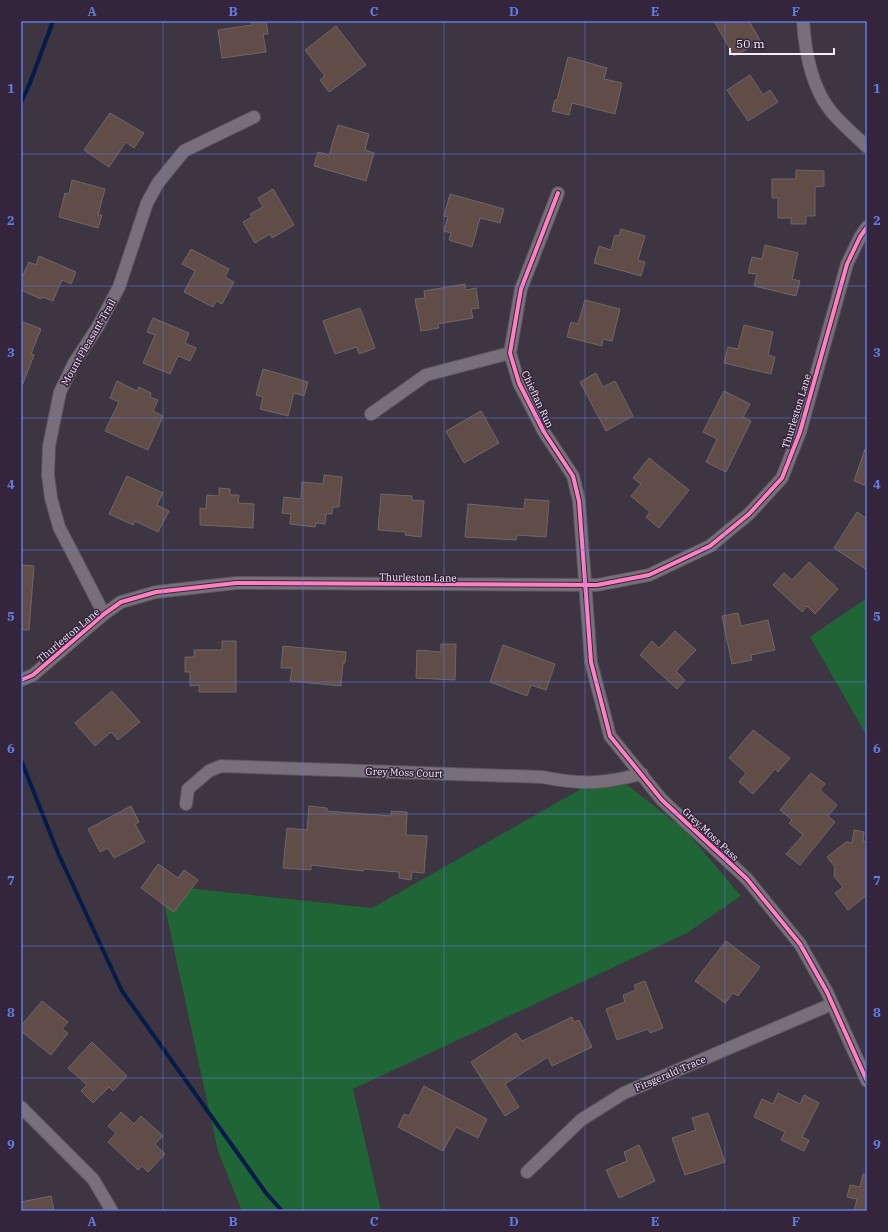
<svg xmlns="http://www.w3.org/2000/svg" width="888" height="1232" viewBox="0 0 888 1232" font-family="'IBM Plex Serif',serif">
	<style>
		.green { fill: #1f6535 }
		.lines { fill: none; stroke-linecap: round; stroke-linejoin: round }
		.stream { stroke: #051b49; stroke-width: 4 }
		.building { fill: #604d48; stroke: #706669 }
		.street-casing { stroke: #5b535e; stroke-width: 14 }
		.street { stroke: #77707a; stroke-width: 12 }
		.cycleway-casing { stroke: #35253c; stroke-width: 6 }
		.cycleway { stroke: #ff80c0; stroke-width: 4 }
		.grid { fill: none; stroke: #5e7de2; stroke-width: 1; stroke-opacity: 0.55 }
		.labels { text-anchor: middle; stroke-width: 3; stroke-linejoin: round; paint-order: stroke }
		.street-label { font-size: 10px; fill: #f5ebfa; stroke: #35253c }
		.neatline { fill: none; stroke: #5e7de2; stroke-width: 1.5 }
		.grid-label { font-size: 13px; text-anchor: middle; font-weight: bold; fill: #5e7de2 }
	</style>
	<rect width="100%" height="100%" fill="#3d3541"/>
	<g class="green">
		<path d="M 867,598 L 867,736 L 810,637 Z"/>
		<path d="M 611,772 L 686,831 L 741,896 L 687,933 L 353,1089 L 381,1211 L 242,1211 L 218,1151 L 160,885 L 372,908 Z"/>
	</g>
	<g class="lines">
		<g class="stream">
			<path d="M 21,103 L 30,83 L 53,21"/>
			<path d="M 21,760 L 58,853 L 122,991 L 266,1193 L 282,1211"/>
		</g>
	</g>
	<g class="building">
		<path d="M 252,21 L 266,21 L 268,34 L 263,34 L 266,52 L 222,58 L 218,30 L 252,25 Z"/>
		<path d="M 714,21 L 749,21 L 761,42 L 734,56 Z"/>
		<path d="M 336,26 L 366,65 L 329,92 L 320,80 L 325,76 L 305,50 Z"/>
		<path d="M 568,57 L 607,68 L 604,79 L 622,83 L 615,114 L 572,103 L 569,115 L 552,111 L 555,100 L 557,100 Z"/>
		<path d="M 750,75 L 763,95 L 770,90 L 778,102 L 748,121 L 727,90 Z"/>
		<path d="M 110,113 L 144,133 L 134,148 L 126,142 L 109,167 L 84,150 Z"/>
		<path d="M 338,125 L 369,134 L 365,150 L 374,153 L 366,181 L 314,166 L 318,152 L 329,155 Z"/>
		<path d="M 796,170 L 824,171 L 824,186 L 815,187 L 815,216 L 806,216 L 806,224 L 791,224 L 791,218 L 778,218 L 778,198 L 772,198 L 772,179 L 796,179 Z"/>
		<path d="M 72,180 L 105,189 L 98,215 L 102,215 L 98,228 L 59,217 L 65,193 L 69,194 Z"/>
		<path d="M 273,189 L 294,225 L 272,238 L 270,234 L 255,243 L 243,222 L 252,217 L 250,214 L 263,207 L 258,198 Z"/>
		<path d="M 450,194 L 504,209 L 500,223 L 480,218 L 472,247 L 449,240 L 451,233 L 444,231 L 448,217 L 444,216 Z"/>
		<path d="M 621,229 L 645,236 L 638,260 L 645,262 L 641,276 L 594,263 L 599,246 L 611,250 L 615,235 L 619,236 Z"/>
		<path d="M 765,245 L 798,253 L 792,279 L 800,281 L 796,296 L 754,286 L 757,274 L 748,273 L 752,257 L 762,259 Z"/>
		<path d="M 191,249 L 229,269 L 225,277 L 234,282 L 222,304 L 216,301 L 213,307 L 184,292 L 195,271 L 182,264 Z"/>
		<path d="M 39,256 L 76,272 L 71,284 L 62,280 L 53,301 L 42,297 L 41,299 L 21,290 L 21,280 L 29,262 L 36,265 Z"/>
		<path d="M 465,284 L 466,290 L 476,288 L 479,308 L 471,309 L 473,318 L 438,324 L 439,328 L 421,331 L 415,299 L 425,298 L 424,291 Z"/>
		<path d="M 585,300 L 620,309 L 612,341 L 603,339 L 602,346 L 567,337 L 571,322 L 578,324 Z"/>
		<path d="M 360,308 L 375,348 L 359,354 L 357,347 L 335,354 L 323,321 Z"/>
		<path d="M 153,318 L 189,333 L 185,343 L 196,348 L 190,361 L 178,356 L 170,374 L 143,363 L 155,335 L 147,332 Z"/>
		<path d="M 21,321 L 41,329 L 31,354 L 34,355 L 22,386 Z"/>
		<path d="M 744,325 L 773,332 L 768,355 L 775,357 L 771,374 L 724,363 L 728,347 L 738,349 Z"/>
		<path d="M 263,369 L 308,382 L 304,396 L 294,393 L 288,416 L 260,409 L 263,397 L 256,395 Z"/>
		<path d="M 596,373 L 603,387 L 615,381 L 633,416 L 606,431 L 580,382 Z"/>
		<path d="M 117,381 L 137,391 L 139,387 L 151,393 L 150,397 L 158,400 L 153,411 L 163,416 L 148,450 L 105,431 L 119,402 L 110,398 Z"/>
		<path d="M 724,391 L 750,404 L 743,417 L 751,421 L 726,472 L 706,462 L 717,439 L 703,432 Z"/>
		<path d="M 481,411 L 499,443 L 464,463 L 446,431 Z"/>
		<path d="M 865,449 L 867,450 L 867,486 L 854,481 Z"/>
		<path d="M 649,458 L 689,490 L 659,528 L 646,517 L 650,512 L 631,496 L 641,484 L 633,478 Z"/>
		<path d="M 324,475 L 342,477 L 339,507 L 333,507 L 332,514 L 326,514 L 325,524 L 316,523 L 315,527 L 290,524 L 291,514 L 282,513 L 284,497 L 301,499 L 302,482 L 323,484 Z"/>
		<path d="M 127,476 L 163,493 L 157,505 L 169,511 L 158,532 L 135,521 L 133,525 L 109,514 Z"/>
		<path d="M 219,488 L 230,489 L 230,495 L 239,495 L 238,503 L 254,504 L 253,528 L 200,525 L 200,508 L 206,509 L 207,495 L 219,496 Z"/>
		<path d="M 381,494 L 412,496 L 412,500 L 424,501 L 421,537 L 405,535 L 406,532 L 378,530 Z"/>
		<path d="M 525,499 L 549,501 L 546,537 L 517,535 L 516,540 L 465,537 L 468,504 L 524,509 Z"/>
		<path d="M 857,512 L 867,519 L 867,570 L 834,548 Z"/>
		<path d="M 809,562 L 838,589 L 815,614 L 807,606 L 802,612 L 773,585 L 784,573 L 792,580 Z"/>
		<path d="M 21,565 L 34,566 L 29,630 L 21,630 Z"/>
		<path d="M 738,613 L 741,626 L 768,620 L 775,650 L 751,655 L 752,660 L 732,664 L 722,616 Z"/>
		<path d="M 675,631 L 696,650 L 676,671 L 685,680 L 677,689 L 640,655 L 652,641 L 659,648 Z"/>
		<path d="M 222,641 L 236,641 L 236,692 L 199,692 L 199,685 L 190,686 L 190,672 L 185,672 L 185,657 L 194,657 L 194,650 L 222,650 Z"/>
		<path d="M 441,644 L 456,644 L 455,680 L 416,678 L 417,650 L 441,652 Z"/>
		<path d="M 503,645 L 555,664 L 546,690 L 531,685 L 527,696 L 490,682 Z"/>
		<path d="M 283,646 L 346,652 L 345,663 L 343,663 L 341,686 L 290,681 L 292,668 L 281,668 Z"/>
		<path d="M 112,691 L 140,722 L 118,740 L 111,732 L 95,746 L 75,723 Z"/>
		<path d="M 753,730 L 790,758 L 778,772 L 775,769 L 753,794 L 739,782 L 746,773 L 729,758 Z"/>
		<path d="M 811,773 L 825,784 L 820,790 L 837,805 L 828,816 L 835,822 L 800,865 L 786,854 L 803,835 L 789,823 L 792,820 L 780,810 Z"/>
		<path d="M 131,806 L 139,822 L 135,824 L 145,842 L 114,858 L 108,848 L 100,852 L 88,829 Z"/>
		<path d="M 309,806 L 327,808 L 327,811 L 391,816 L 391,811 L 407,812 L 406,835 L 427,836 L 424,873 L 412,872 L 411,880 L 399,878 L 399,872 L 386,871 L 364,869 L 363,871 L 311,865 L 311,870 L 283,868 L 287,828 L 307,830 Z"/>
		<path d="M 854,830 L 864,832 L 863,841 L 867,842 L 867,895 L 848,910 L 835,893 L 843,887 L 834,876 L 835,867 L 827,857 L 846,842 L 852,843 Z"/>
		<path d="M 158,864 L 178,878 L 184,870 L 198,880 L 174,912 L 141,888 Z"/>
		<path d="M 726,941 L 760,967 L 738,996 L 733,993 L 725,1003 L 695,981 Z"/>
		<path d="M 645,981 L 663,1028 L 650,1033 L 648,1029 L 617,1040 L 606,1009 L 625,1002 L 623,995 L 636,990 L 634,985 Z"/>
		<path d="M 42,1001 L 68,1022 L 62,1029 L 68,1033 L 51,1055 L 21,1031 L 21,1026 Z"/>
		<path d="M 572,1017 L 574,1022 L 579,1020 L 592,1047 L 552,1066 L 548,1057 L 505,1084 L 519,1107 L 505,1116 L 471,1062 L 516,1033 L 522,1041 Z"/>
		<path d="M 92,1042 L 127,1076 L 113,1091 L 109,1087 L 93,1103 L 81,1091 L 87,1085 L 68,1068 Z"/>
		<path d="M 424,1086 L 487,1119 L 478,1138 L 456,1127 L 443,1151 L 398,1127 L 404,1114 L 409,1116 Z"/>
		<path d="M 778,1093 L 800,1104 L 804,1095 L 819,1103 L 802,1137 L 809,1140 L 804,1151 L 781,1140 L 785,1132 L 754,1117 L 762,1099 L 773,1104 Z"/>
		<path d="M 121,1112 L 134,1124 L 141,1116 L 163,1136 L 155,1144 L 165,1154 L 148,1172 L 142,1166 L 138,1170 L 108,1142 L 116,1133 L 108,1126 Z"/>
		<path d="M 708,1113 L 725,1162 L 685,1175 L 672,1138 L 696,1130 L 692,1118 Z"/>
		<path d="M 639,1145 L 655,1181 L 619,1198 L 606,1170 L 627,1161 L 624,1152 Z"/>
		<path d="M 863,1174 L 867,1175 L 867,1211 L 854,1211 L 857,1199 L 847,1197 L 850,1185 L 860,1187 Z"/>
		<path d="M 51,1196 L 54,1211 L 21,1211 L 21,1202 Z"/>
	</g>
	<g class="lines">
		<g class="street-casing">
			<g id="street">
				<path d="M 803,21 C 805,50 811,86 830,110 C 840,123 855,135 867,147"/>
				<path d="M 558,193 L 521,289 L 510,353 L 519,383 L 544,432 L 573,476 L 579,501 L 591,662 L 610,736 L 662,800 L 747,879 L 800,944 L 827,992 L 867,1081"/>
				<path d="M 371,414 L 426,375 L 510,353"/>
				<path d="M 104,614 L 59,527 L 51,498 L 48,475 L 49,446 L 60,392 L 74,363 L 97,328 L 119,287 L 147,203 L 158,183 L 184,151 L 254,117"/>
				<path d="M 21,680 L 33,675 L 104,614 L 121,602 L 156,592 L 236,583 L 597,585 L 649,575 L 710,546 L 749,514 L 782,478 L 800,432 L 847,264 L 860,237 L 867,227"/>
				<path d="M 186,804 L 188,789 L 209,771 L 221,766 L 542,777 C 583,785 600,784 642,774"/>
				<path d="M 21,1107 L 93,1179 L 112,1211"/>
				<path d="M 527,1172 L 581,1120 L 624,1093 L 832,1004"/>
			</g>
		</g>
		<use href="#street" class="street"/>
		<g class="cycleway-casing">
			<g id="cycleway">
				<path d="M 558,193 L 521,289 L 510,353 L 519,383 L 544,432 L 573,476 L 579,501 L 591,662 L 610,736 L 662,800 L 747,879 L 800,944 L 827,992 L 867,1081"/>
				<path d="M 21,680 L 33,675 L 104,614 L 121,602 L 156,592 L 236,583 L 597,585 L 649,575 L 710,546 L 749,514 L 782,478 L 800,432 L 847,264 L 860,237 L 867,227"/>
			</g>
		</g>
		<use href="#cycleway" class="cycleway"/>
	</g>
	<path class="grid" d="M 163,21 L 163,1211M 303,21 L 303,1211M 444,21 L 444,1211M 585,21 L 585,1211M 725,21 L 725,1211M 21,154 L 867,154M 21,286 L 867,286M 21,418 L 867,418M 21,550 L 867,550M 21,682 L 867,682M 21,814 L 867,814M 21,946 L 867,946M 21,1078 L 867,1078"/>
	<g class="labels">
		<g class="street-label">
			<text transform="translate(88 342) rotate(-60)" y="4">Mount Pleasant Trail</text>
			<text transform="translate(538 399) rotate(65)" y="4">Chieftan Run</text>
			<text transform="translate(796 411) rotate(-73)" y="4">Thurleston Lane</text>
			<text transform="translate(418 577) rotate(1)" y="4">Thurleston Lane</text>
			<text transform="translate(68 635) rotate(-40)" y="4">Thurleston Lane</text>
			<text transform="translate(404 772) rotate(2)" y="4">Grey Moss Court</text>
			<text transform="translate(711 834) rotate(43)" y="4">Grey Moss Pass</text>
			<text transform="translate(670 1073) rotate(-23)" y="4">Fitsgerald Trace</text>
		</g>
	</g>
	<rect width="888" height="1232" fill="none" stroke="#35253c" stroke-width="44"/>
	<path d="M730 48v6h104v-6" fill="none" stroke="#f5ebfa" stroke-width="2"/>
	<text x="736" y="48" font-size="12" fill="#f5ebfa" stroke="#35253c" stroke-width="3" paint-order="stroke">50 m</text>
	<rect x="22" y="22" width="844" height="1188" class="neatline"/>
	<g class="grid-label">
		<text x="92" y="16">A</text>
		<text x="233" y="16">B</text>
		<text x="374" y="16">C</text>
		<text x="514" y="16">D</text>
		<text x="655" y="16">E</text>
		<text x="796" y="16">F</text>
		<text x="11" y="93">1</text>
		<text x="877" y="93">1</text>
		<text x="11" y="225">2</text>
		<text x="877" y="225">2</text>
		<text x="11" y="357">3</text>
		<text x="877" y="357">3</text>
		<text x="11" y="489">4</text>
		<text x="877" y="489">4</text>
		<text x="11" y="621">5</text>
		<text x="877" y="621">5</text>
		<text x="11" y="753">6</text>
		<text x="877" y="753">6</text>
		<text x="11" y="885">7</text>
		<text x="877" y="885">7</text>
		<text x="11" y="1017">8</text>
		<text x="877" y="1017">8</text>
		<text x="11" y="1149">9</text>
		<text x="877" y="1149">9</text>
		<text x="92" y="1226">A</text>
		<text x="233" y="1226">B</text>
		<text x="374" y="1226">C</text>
		<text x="514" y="1226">D</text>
		<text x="655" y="1226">E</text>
		<text x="796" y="1226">F</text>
	</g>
</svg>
